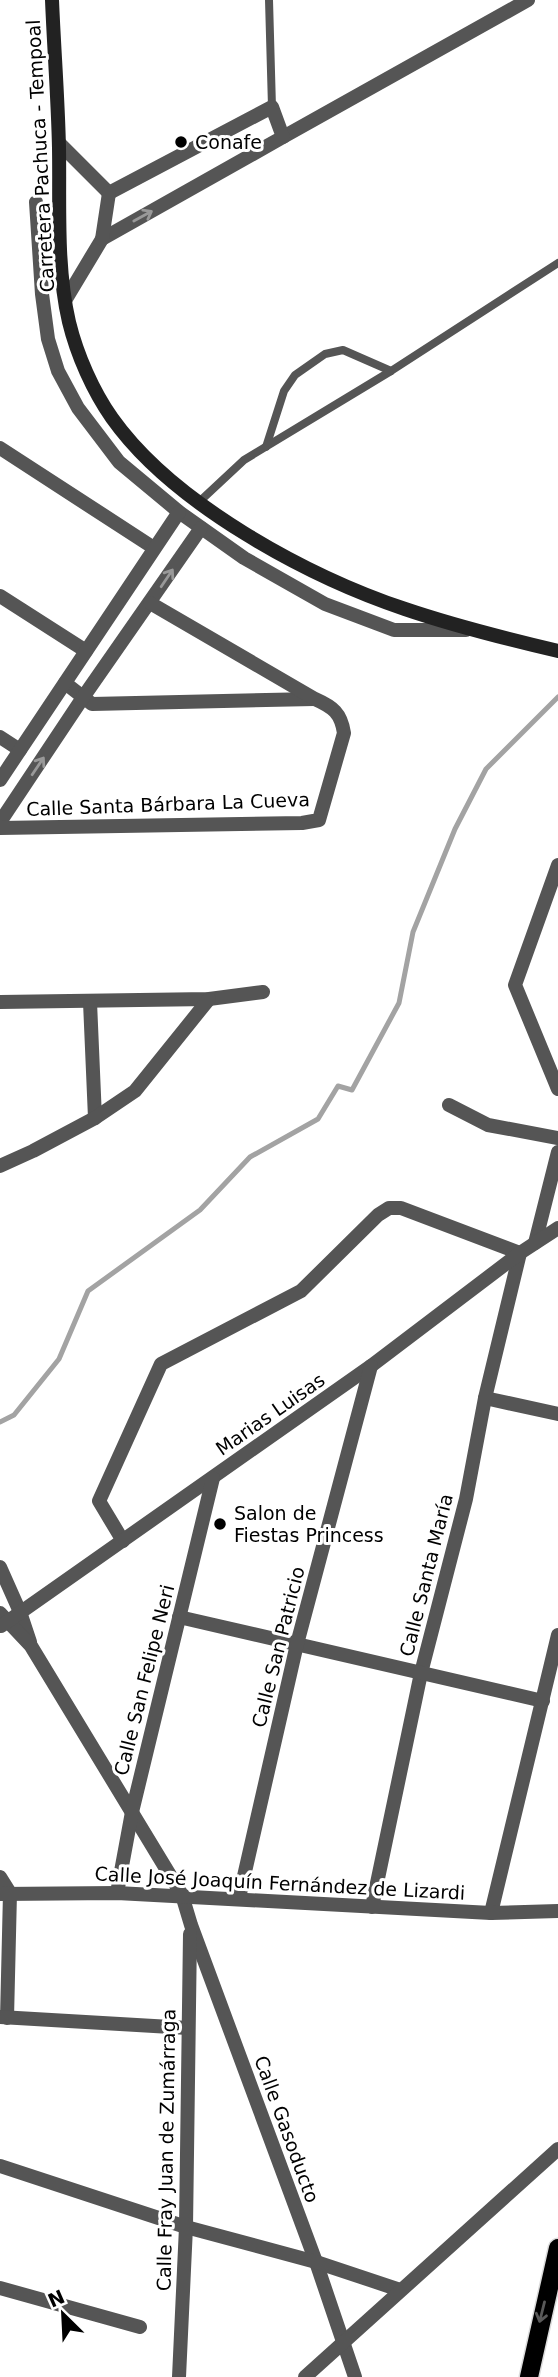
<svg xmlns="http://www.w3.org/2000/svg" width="558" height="2377" viewBox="0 0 558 2377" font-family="'DejaVu Sans',sans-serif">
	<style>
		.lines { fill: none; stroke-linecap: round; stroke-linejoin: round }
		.stream { stroke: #a3a3a3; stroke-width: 5 }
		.primary-casing { stroke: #dbdbdb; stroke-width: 21 }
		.service { stroke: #555; stroke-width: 8 }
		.minor { stroke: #555; stroke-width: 14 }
		.tertiary { stroke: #555; stroke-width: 14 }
		.secondary { stroke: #222; stroke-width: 14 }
		.primary { stroke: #000; stroke-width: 18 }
		.oneway { stroke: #999 }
		.oneway2 { stroke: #595959 }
		.poi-dot { fill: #000; stroke: #fff; stroke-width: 2.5 }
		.labels { text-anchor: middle; stroke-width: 6; stroke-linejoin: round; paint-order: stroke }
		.poi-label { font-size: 19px; fill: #000; stroke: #fff; text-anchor: start }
		.street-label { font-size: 19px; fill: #000; stroke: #fff }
	</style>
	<rect width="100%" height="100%" fill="#fff"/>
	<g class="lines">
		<path class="stream" d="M 0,1422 L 14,1415 L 59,1359 L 88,1291 L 200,1210 L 250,1157 L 318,1119 L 338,1086 L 352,1090 L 399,1003 L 413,932 L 455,829 L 486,769 L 558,697"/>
		<g class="primary-casing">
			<path id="primary" d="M 529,2377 L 558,2248"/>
		</g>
		<g class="service">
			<path d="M 269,0 L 272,107"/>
			<path d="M 266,447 L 284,391 L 295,375 L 325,354 L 343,350 L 391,371"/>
			<path d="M 199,502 L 244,460 L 391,371 L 558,263"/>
		</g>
		<g class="minor">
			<path d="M 283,137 L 528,0"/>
			<path d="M 59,143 L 109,193 L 272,107 L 283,137 L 102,239 L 66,299"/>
			<path d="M 36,202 L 42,294 L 48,339 L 58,371 L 78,408 L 119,462 L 179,512 L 244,558 L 325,604 L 394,630 L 466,630"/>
			<path d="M 102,239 L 109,193"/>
			<path d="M 0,448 L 154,548"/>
			<path d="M 0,596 L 86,651"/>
			<path d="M 65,683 L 92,704 L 314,699"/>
			<path d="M 0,737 L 20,750"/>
			<path d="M 0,780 L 179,512"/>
			<path d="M 0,822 L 84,696 L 201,528"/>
			<path d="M 0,828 L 302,823 L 319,820 L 344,733 C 341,713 333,707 315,699 L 150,603"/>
			<path d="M 558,865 L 515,985 L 558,1089"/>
			<path d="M 0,1002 L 209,999 L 263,992"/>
			<path d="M 90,1002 L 95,1118"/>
			<path d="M 449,1105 L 488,1125 L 558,1138"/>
			<path d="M 0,1166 L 33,1151 L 95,1118 L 135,1091 L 209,999"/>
			<path d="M 535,1243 L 558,1152"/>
			<path d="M 485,1398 L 558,1414"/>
			<path d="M 123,1541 L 99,1501 L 161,1364 L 301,1291 L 378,1215 L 389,1208 L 401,1208 L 520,1253 L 485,1398 L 466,1499 L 421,1673 L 372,1907"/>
			<path d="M 0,1567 L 20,1612 L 30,1642"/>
			<path d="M 0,1613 L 31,1646 L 182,1895 L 191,1925 L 316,2262 L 355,2377"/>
			<path d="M 179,1617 L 543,1701"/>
			<path d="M 1,1626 L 371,1366 L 520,1253 L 558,1228"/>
			<path d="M 0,1877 L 10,1893 L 7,2018"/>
			<path d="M 117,1893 L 132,1812 L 213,1478"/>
			<path d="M 239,1898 L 297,1644 L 371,1366"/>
			<path d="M 491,1913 L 558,1635"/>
			<path d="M 0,2017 L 188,2028"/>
			<path d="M 0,2166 L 186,2227 L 316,2262 L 400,2290"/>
			<path d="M 0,2288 L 140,2327"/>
			<path d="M 179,2377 L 186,2227 L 190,1934"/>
			<path d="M 305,2377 L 558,2149"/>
		</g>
		<path class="tertiary" d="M 0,1894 L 117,1893 L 491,1913 L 558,1911"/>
		<path class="secondary" d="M 52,0 C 54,49 58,99 59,148 C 60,205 56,266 69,322 C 77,355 93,391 112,418 C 173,504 307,576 405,609 C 455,626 507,639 558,651"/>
		<use href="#primary" class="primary"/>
	</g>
	<defs><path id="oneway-shaft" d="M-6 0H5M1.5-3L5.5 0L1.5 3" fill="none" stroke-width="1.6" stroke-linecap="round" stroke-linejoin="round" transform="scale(1.75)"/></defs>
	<g class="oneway">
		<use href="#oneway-shaft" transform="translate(143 216) rotate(-29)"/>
		<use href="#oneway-shaft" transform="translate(167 578) rotate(-56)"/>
		<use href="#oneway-shaft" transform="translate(38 766) rotate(-56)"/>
	</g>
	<use class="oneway2" href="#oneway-shaft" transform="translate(542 2312) rotate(104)"/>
	<g class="poi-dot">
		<circle cx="181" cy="142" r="7"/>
		<circle cx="220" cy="1524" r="7"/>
	</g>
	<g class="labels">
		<g class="poi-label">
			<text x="195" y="149">Conafe</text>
			<text x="234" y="1520">Salon de<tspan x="234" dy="22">Fiestas Princess</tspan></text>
		</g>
		<g class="street-label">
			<text transform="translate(40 156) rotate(-93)" y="7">Carretera Pachuca - Tempoal</text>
			<text transform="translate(168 804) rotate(-2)" y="7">Calle Santa Bárbara La Cueva</text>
			<text transform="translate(270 1414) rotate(-35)" y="7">Marias Luisas</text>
			<text transform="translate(426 1575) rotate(-76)" y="7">Calle Santa María</text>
			<text transform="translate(278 1647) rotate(-76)" y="7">Calle San Patricio</text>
			<text transform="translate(144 1680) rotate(-76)" y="7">Calle San Felipe Neri</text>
			<text transform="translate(280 1883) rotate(3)" y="7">Calle José Joaquín Fernández de Lizardi</text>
			<text transform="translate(287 2129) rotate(70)" y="7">Calle Gasoducto</text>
			<text transform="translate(166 2150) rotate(-89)" y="7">Calle Fray Juan de Zumárraga</text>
		</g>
	</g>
	<g transform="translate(63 2314) rotate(336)" stroke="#ffffff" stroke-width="5" paint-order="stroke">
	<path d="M0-5L12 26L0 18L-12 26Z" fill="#000000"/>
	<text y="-10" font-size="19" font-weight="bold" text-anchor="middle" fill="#000000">N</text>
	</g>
</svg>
